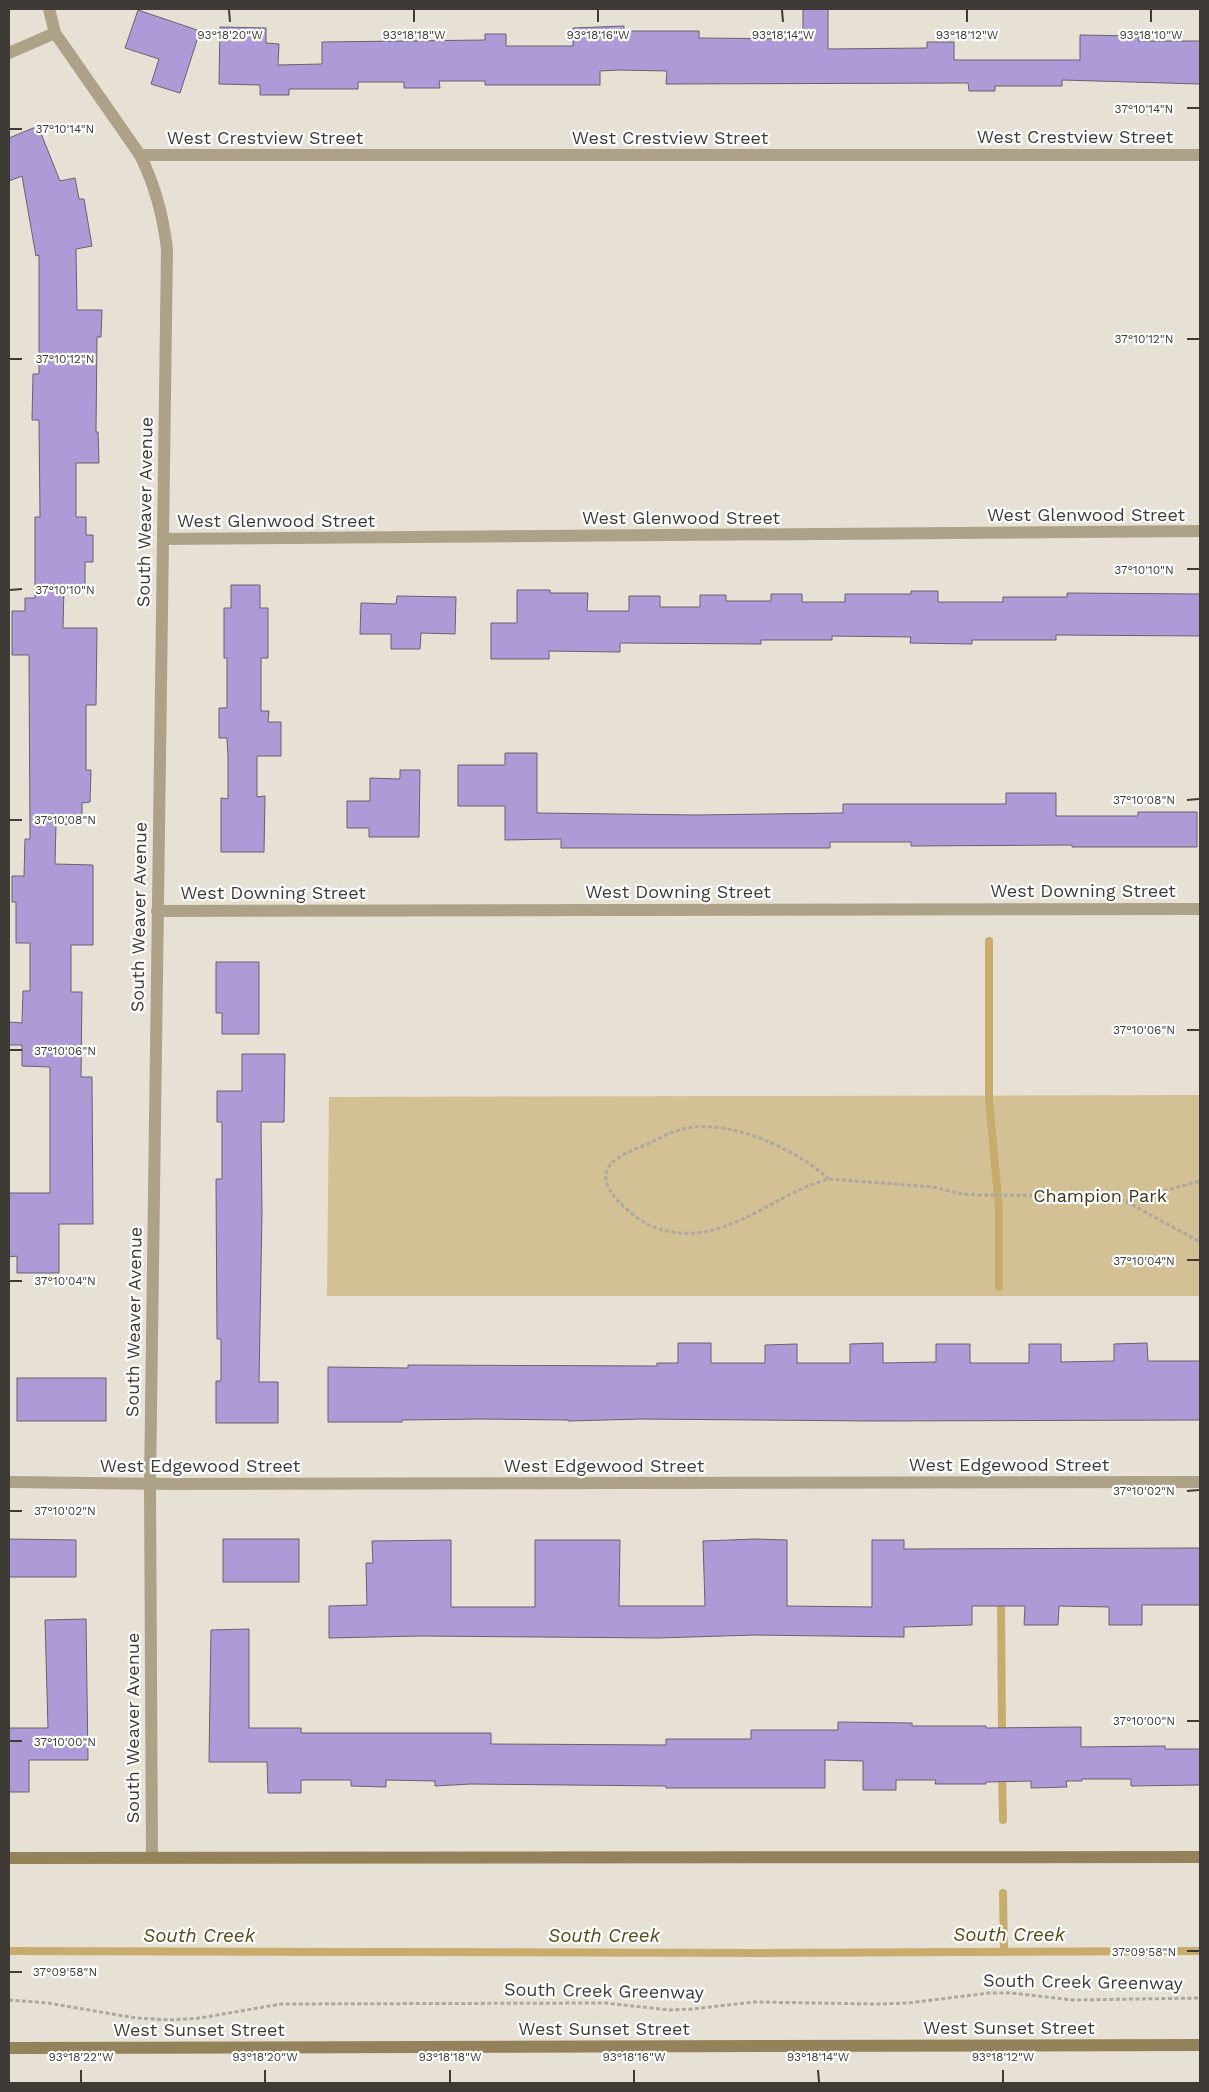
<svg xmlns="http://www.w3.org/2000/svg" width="1209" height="2092" viewBox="0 0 1209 2092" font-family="'Work Sans',sans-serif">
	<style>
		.green { fill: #d4c095 }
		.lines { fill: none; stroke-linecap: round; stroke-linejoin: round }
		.stream { stroke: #c7ac6d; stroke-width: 8 }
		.building { fill: #ae9ad6; stroke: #66636e }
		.path { stroke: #aca89e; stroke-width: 3; stroke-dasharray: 4 2.5; stroke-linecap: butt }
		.street { stroke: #ada187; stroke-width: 12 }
		.secondary { stroke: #94825a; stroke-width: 12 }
		.ticks { fill: none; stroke: #3e3b37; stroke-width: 2 }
		.labels { text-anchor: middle; stroke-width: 4.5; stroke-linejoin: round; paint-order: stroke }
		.street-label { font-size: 18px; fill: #3e3b37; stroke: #fff }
		.park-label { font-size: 18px; fill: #3f3317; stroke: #fff }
		.water-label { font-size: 19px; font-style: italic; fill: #5a4716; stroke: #fff }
		.ticks-label { font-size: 12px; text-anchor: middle; fill: #3e3b37; stroke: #fff; stroke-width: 4.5; stroke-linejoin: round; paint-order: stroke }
	</style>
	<rect width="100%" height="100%" fill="#e6e1d4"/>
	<path class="green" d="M 1200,1095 L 1200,1296 L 327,1296 L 329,1097 Z"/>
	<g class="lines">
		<g class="stream">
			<path d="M 989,941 L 989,1099 L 999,1209 L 999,1287"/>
			<path d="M 1001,1596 L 1002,1737"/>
			<path d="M 1002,1773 L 1003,1820"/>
			<path d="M 1003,1893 L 1004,1951"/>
			<path d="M 9,1951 L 759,1953 L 1200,1951"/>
		</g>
	</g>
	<g class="building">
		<path d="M 803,9 L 828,9 L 828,49 L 927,48 L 927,42 L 954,42 L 954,60 L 1080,60 L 1080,35 L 1139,36 L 1139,41 L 1200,41 L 1200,84 L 1062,80 L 1062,86 L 995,86 L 995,91 L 969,91 L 968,83 L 666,84 L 667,71 L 620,70 L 600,71 L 600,85 L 485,85 L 485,81 L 439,81 L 440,88 L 404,88 L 404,82 L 358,82 L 358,89 L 289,89 L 289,95 L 260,95 L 260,85 L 219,84 L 220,27 L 266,28 L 266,43 L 279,44 L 278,65 L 322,64 L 322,42 L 485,40 L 485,34 L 506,34 L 506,46 L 573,46 L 573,28 L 624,26 L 624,31 L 699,31 L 699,38 L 803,39 Z"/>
		<path d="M 138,10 L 200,31 L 180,93 L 151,84 L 159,59 L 125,48 Z"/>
		<path d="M 38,126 L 60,181 L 75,178 L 79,199 L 84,199 L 92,246 L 76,249 L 77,310 L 102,310 L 101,337 L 97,337 L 96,432 L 98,432 L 99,463 L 76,463 L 76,517 L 86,517 L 86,535 L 93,535 L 93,562 L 85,562 L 85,586 L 64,586 L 63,628 L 97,628 L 96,705 L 86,705 L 86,770 L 91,770 L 90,802 L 82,803 L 82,825 L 56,824 L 55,864 L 93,865 L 93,945 L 71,945 L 71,992 L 82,992 L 81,1077 L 92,1077 L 93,1224 L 59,1224 L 59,1273 L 17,1273 L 17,1256 L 9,1257 L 9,1193 L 50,1193 L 50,1067 L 22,1066 L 22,1045 L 9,1045 L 9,1022 L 22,1023 L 23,991 L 30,991 L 30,943 L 16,943 L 16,902 L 12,902 L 12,876 L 24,876 L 25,839 L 30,839 L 29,655 L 12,655 L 12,611 L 25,611 L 25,598 L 35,598 L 35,517 L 40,517 L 39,420 L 32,420 L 33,374 L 39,374 L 39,255 L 36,256 L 22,176 L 9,181 L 9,138 Z"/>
		<path d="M 231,585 L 260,585 L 260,608 L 268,608 L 268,658 L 261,658 L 261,711 L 269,711 L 268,722 L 281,722 L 281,756 L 257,756 L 257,797 L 265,796 L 264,852 L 221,852 L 221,798 L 228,799 L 228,756 L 227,738 L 219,738 L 219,708 L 227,708 L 227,658 L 224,658 L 224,608 L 231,608 Z"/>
		<path d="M 517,590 L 550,590 L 550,593 L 588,593 L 587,611 L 629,611 L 629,596 L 660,596 L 660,607 L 700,607 L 700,595 L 726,595 L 726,601 L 771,601 L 771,594 L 802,594 L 802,602 L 845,602 L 845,594 L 911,594 L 911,591 L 938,591 L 938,602 L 1003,602 L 1003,597 L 1067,597 L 1067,593 L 1200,594 L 1200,636 L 1056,635 L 1056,640 L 972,640 L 972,644 L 910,643 L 911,637 L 832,636 L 832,640 L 761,640 L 761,644 L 620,643 L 620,652 L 549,651 L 549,659 L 491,659 L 491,623 L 517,623 Z"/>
		<path d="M 397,596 L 456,597 L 455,634 L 421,633 L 420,649 L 391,649 L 391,634 L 360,634 L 361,603 L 396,604 Z"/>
		<path d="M 505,753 L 537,753 L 537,813 L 695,815 L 843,813 L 843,804 L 1006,804 L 1006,793 L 1056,793 L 1056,816 L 1138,816 L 1138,812 L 1197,812 L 1197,847 L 1072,847 L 1072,845 L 911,846 L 911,842 L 830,842 L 830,848 L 561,848 L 561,839 L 505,840 L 505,806 L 458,806 L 458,765 L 505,765 Z"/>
		<path d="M 400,770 L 420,770 L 419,837 L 369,837 L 369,828 L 347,828 L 347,801 L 370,801 L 370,778 L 400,779 Z"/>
		<path d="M 216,962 L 259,962 L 259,1034 L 222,1034 L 222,1013 L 216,1013 Z"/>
		<path d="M 242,1054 L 285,1054 L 284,1122 L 261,1122 L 262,1212 L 259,1382 L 278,1382 L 278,1423 L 216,1423 L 216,1381 L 221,1381 L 221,1339 L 217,1339 L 216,1179 L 222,1179 L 222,1122 L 217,1122 L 217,1091 L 242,1091 Z"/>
		<path d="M 678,1343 L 711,1343 L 711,1363 L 765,1363 L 765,1345 L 797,1344 L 797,1363 L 850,1363 L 850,1344 L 883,1343 L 883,1363 L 936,1362 L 936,1344 L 970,1344 L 970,1363 L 1029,1363 L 1029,1344 L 1061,1344 L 1061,1362 L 1114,1361 L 1114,1344 L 1147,1343 L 1148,1361 L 1200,1361 L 1200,1420 L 873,1421 L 641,1419 L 568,1421 L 568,1420 L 482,1419 L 402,1420 L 402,1422 L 328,1422 L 328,1367 L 408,1368 L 408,1365 L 657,1366 L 657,1363 L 678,1363 Z"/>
		<rect x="17" y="1378" width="89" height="43"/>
		<path d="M 9,1539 L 76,1540 L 76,1577 L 9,1577 Z"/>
		<rect x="223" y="1539" width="76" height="43"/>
		<path d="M 451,1540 L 451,1607 L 535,1607 L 535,1540 L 620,1540 L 619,1606 L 705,1606 L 703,1541 L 755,1539 L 787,1540 L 787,1606 L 872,1607 L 872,1540 L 904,1540 L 904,1549 L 1200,1548 L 1200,1605 L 1142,1605 L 1142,1625 L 1109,1625 L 1109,1607 L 1059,1606 L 1058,1625 L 1024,1625 L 1025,1606 L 972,1606 L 972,1625 L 904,1627 L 904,1637 L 755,1635 L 658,1638 L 420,1636 L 329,1638 L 329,1606 L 367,1605 L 366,1563 L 373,1563 L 372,1541 Z"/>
		<path d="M 86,1619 L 88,1760 L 29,1760 L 29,1792 L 9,1792 L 9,1728 L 48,1728 L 45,1620 Z"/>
		<path d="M 249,1629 L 249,1728 L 301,1728 L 301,1733 L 491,1733 L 491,1744 L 666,1745 L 666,1739 L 751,1739 L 751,1730 L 838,1730 L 838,1722 L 912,1723 L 912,1726 L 986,1726 L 986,1728 L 1081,1727 L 1081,1747 L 1165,1746 L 1165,1749 L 1200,1749 L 1200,1785 L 1131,1786 L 1131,1779 L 1082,1779 L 1082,1781 L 1066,1781 L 1067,1787 L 1031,1788 L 1031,1781 L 986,1782 L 986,1784 L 935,1784 L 936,1780 L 896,1780 L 896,1790 L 863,1790 L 863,1761 L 825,1760 L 825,1788 L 666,1788 L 666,1786 L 471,1784 L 435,1786 L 435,1781 L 386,1780 L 386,1787 L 351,1786 L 351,1780 L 301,1780 L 301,1793 L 268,1793 L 267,1762 L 209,1762 L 211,1630 Z"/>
	</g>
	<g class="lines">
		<g class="path">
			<path d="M 829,1179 C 795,1148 725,1116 679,1130 C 668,1133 658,1139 648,1144 C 636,1149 620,1154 611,1164 C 591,1185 634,1218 651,1226 C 666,1232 680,1234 696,1233 C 745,1228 782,1191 829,1179 L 933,1187 L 962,1194 L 979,1195 L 1108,1196 L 1125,1201 L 1200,1242"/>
			<path d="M 1126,1201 L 1200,1181"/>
			<path d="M 9,2000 L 48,2003 L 136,2018 L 170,2020 L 200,2018 L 281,2004 L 605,2003 L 670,2010 L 693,2009 L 754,2002 L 876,2004 L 908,2003 L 989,1993 L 1012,1993 L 1073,2000 L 1200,1998"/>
		</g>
		<g class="street">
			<path d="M 49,9 L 55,33 L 140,155 C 155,185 163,215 167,249 L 150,1484 L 152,1858"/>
			<path d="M 9,53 L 55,33"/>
			<path d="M 140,155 L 1200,155"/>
			<path d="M 163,539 L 1200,531"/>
			<path d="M 157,911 L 1200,909"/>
			<path d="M 9,1482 L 171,1484 L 1200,1482"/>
		</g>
		<g class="secondary">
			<path d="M 9,1858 L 1200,1857"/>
			<path d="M 9,2048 L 1200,2045"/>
		</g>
	</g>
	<path class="ticks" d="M 229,10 L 230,22M 414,10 L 414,22M 598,10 L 598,22M 782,10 L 783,22M 967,10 L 967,22M 1151,10 L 1151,22M 1187,108 L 1199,108M 10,129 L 22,129M 1187,339 L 1199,339M 10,359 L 22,359M 1187,569 L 1199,569M 10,590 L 22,589M 1187,800 L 1199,799M 10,820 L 22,820M 1187,1030 L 1199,1030M 10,1050 L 22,1050M 1187,1260 L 1199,1260M 10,1281 L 22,1281M 1187,1491 L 1199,1490M 10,1511 L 22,1511M 1187,1721 L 1199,1721M 10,1741 L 22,1741M 1187,1951 L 1199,1951M 10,1972 L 22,1972M 81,2070 L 81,2082M 265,2070 L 265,2082M 450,2070 L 450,2082M 634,2070 L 634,2082M 818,2070 L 819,2082M 1003,2070 L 1003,2082"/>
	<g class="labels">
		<g class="street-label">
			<text x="1075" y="143">West Crestview Street</text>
			<text x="265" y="144">West Crestview Street</text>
			<text x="670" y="144">West Crestview Street</text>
			<text transform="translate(145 512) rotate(-89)" y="6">South Weaver Avenue</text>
			<text x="1086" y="521">West Glenwood Street</text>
			<text x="681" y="524">West Glenwood Street</text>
			<text x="276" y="527">West Glenwood Street</text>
			<text x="1083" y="897">West Downing Street</text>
			<text x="678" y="898">West Downing Street</text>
			<text x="273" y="899">West Downing Street</text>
			<text transform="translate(139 917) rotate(-89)" y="6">South Weaver Avenue</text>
			<text transform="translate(134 1322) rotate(-89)" y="6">South Weaver Avenue</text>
			<text x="1009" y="1471">West Edgewood Street</text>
			<text x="200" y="1472">West Edgewood Street</text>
			<text x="604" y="1472">West Edgewood Street</text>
			<text transform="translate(133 1728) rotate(-90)" y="6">South Weaver Avenue</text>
			<text transform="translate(1083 1982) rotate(1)" y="6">South Creek Greenway</text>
			<text transform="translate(604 1991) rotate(1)" y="6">South Creek Greenway</text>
			<text x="1009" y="2034">West Sunset Street</text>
			<text x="604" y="2035">West Sunset Street</text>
			<text x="199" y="2036">West Sunset Street</text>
		</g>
		<g class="park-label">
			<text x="1100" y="1202">Champion Park</text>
		</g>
		<g class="water-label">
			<text x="1009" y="1941">South Creek</text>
			<text x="199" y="1942">South Creek</text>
			<text x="604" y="1942">South Creek</text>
		</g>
	</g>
	<g class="ticks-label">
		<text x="230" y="39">93°18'20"W</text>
		<text x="414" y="39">93°18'18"W</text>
		<text x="598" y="39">93°18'16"W</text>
		<text x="783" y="39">93°18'14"W</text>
		<text x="967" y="39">93°18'12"W</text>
		<text x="1151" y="39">93°18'10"W</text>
		<text x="1144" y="113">37°10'14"N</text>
		<text x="65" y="133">37°10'14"N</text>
		<text x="1144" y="343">37°10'12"N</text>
		<text x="65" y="363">37°10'12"N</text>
		<text x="1144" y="574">37°10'10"N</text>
		<text x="65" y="594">37°10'10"N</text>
		<text x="1144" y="804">37°10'08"N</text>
		<text x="65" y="824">37°10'08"N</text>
		<text x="1144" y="1034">37°10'06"N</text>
		<text x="65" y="1055">37°10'06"N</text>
		<text x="1144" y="1265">37°10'04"N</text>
		<text x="65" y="1285">37°10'04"N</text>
		<text x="1144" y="1495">37°10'02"N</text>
		<text x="65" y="1515">37°10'02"N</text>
		<text x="1144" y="1725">37°10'00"N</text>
		<text x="65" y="1746">37°10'00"N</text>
		<text x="1144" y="1956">37°09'58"N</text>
		<text x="65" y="1976">37°09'58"N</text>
		<text x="81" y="2061">93°18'22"W</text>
		<text x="265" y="2061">93°18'20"W</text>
		<text x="450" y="2061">93°18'18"W</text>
		<text x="634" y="2061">93°18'16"W</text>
		<text x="818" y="2061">93°18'14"W</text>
		<text x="1003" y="2061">93°18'12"W</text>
	</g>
	<rect width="1209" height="2092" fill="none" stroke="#3e3b37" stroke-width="20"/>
</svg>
